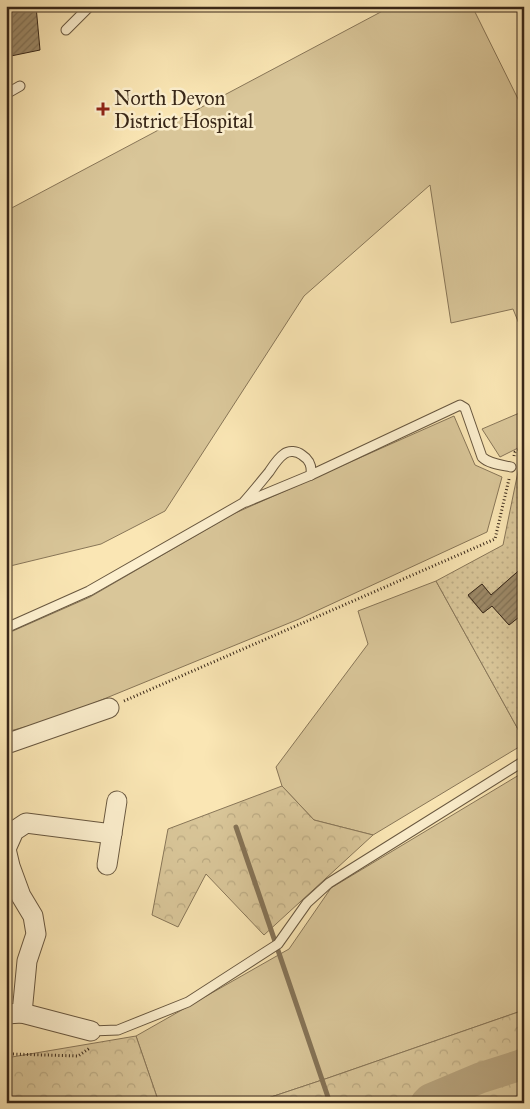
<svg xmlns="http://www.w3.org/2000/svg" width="530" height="1109" viewBox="0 0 530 1109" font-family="'IM FELL Great Primer',serif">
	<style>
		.grass { fill: #d9c699; stroke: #887658 }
		.forest { fill: url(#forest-crowns); stroke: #887658 }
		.garden { fill: url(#garden-dots); stroke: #887658 }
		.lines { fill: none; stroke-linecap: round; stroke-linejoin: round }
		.stream { stroke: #857356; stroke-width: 5 }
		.river { stroke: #b8a57f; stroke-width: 31 }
		.building { fill: url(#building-hatch); stroke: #382718 }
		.lane-casing { stroke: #68573f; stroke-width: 11 }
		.street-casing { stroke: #68573f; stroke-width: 21 }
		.path { stroke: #382718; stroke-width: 3; stroke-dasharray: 1 2.5; stroke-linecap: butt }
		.lane { stroke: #fcefce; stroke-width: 9 }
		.street { stroke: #fcefce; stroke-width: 19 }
		.poi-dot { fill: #8f2418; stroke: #fcefce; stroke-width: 2 }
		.labels { text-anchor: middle; stroke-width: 5; stroke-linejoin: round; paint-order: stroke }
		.poi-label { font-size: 20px; fill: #382718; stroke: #fcefce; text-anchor: start }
	</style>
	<defs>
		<pattern id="forest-crowns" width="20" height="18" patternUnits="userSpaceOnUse" patternTransform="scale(1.25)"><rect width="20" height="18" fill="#d9c699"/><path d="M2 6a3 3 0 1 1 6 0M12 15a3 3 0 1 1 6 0" fill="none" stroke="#bbaa83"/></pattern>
		<pattern id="garden-dots" width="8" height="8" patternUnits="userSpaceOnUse" patternTransform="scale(1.25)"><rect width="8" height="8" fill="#d9c699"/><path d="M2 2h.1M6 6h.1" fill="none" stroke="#bbaa83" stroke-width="1.8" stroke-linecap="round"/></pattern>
		<pattern id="building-hatch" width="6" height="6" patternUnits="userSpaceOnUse" patternTransform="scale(1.25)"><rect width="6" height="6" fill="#9d8a69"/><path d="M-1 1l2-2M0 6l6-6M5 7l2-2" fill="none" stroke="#817155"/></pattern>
	</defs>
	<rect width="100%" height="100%" fill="#fae6b4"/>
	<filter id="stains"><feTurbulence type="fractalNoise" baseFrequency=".004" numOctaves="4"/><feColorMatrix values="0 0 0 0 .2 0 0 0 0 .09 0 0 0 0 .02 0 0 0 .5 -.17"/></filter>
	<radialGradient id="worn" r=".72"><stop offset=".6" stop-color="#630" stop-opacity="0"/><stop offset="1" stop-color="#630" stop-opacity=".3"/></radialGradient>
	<g class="grass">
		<path d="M 392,6 L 472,6 L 524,111 L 524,336 L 513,309 L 451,323 L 430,185 L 304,296 L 165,511 L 101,544 L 6,567 L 6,211 Z"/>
		<path d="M 524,411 L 524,445 L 500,457 L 482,429 Z"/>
		<path d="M 454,416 L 475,465 L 502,477 L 487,532 L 299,619 L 55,719 L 6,732 L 6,634 L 90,597 L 233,514 Z"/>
		<path d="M 436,581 L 524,740 L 524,744 L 373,835 L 314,820 L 282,786 L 276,767 L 368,644 L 358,611 Z"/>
		<path d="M 524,772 L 524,1010 L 328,1078 L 253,1103 L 159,1103 L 136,1036 L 289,949 L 331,888 Z"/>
	</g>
	<g class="forest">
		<path d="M 282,786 L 314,820 L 373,835 L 264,935 L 206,874 L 178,927 L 152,915 L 168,829 Z"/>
		<path d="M 524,1010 L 524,1103 L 253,1103 L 328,1078 Z"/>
		<path d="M 136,1036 L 159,1103 L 6,1103 L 6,1058 Z"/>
	</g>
	<path class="garden" d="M 524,455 L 524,566 L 498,589 L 493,597 L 482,584 L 468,596 L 483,613 L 492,606 L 509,625 L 524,613 L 524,740 L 436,581 L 503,545 L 521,457 Z"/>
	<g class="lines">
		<path class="stream" d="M 236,827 L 330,1103"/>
		<path class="river" d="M 426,1103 L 430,1099 L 480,1078 L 524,1064"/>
	</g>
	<g class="building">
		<path d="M 6,6 L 36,6 L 40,50 L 6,57 Z"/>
		<path d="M 524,566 L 524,613 L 509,625 L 492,606 L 483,613 L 468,595 L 482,584 L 491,595 Z"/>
	</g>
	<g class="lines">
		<g class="lane-casing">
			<g id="lane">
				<path d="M 66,30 L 90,6"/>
				<path d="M 6,94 L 20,86"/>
				<path d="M 246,502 L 311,475"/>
				<path d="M 6,628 L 89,591 L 243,503 C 252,493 260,483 269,472 C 273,466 278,458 284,454 C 289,450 297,451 302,455 C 310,460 312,466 311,475 L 460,405 L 465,408 L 482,457 C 489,464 502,465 511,467"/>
				<path d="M 91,1031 L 118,1030 L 188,1002 L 278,944 L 307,903 L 329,883 L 524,761"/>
			</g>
		</g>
		<g class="street-casing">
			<g id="street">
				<path d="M 6,744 L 109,708"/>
				<path d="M 107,865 L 117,801"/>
				<path d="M 22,1013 L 27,961 L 36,934 L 33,916 L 21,896 L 10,866 L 6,849 L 14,831 L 26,823 L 112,834"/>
				<path d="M 6,1014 L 22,1013 L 91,1031"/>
			</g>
		</g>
		<g class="path">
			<path d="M 514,456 L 515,452 L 524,448"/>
			<path d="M 124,701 L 495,539 L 509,479"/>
			<path d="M 6,1055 L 12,1054 L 78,1056 L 90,1048"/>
		</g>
		<use href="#lane" class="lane"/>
		<use href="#street" class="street"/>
	</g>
	<path class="poi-dot" d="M100.5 101.5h5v5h5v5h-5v5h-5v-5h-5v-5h5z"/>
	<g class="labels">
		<g class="poi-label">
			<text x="114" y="105">North Devon<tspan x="114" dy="23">District Hospital</tspan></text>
		</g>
	</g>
	<rect width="530" height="1109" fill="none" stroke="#fae6b4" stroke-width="25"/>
	<rect x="8" y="8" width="515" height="1094" fill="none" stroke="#382718" stroke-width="2.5"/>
	<rect x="12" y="12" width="505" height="1084" fill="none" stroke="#382718"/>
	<rect width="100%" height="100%" filter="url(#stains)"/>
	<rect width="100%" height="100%" fill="url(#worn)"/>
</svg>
